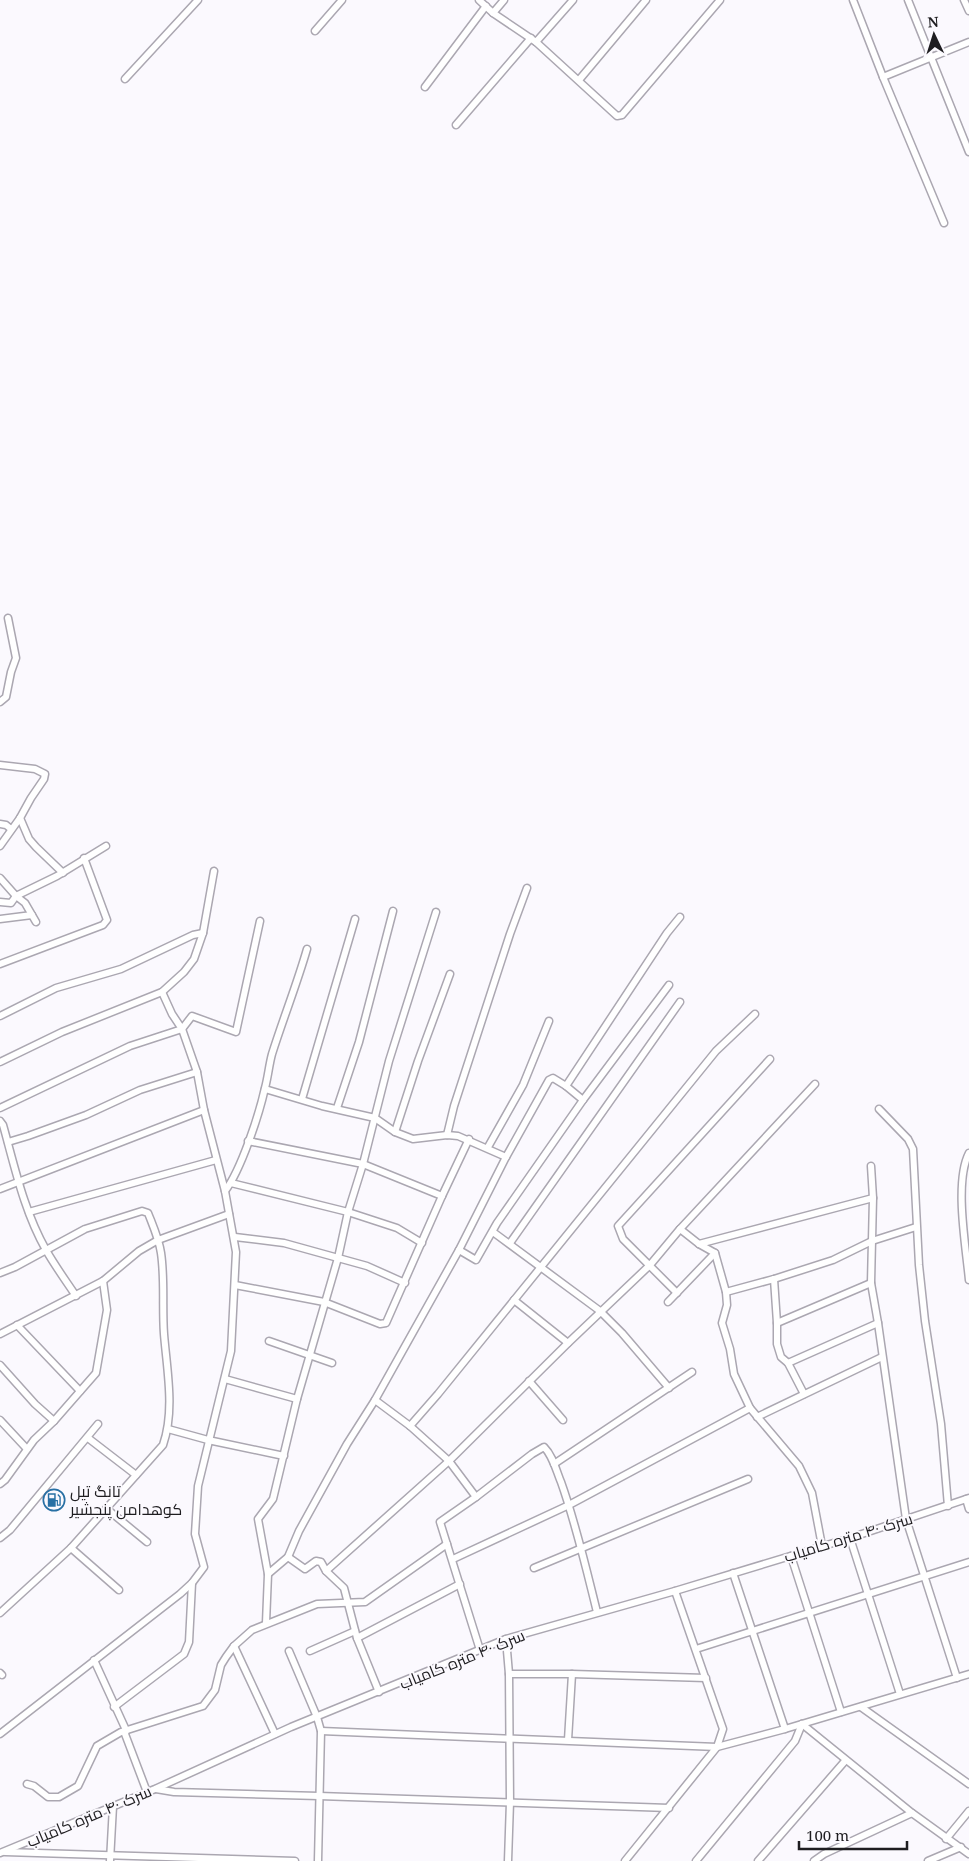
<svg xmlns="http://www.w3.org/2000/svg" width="969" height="1861" viewBox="0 0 969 1861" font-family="'Noto Serif',Cairo,serif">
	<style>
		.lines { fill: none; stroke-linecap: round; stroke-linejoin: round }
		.street-casing { stroke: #aba7b1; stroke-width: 9 }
		.street { stroke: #fff; stroke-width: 6 }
		.labels { text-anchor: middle; stroke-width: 4; stroke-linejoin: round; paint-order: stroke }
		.poi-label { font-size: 16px; fill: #1e1d20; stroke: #fbf9fe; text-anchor: start }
		.street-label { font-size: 16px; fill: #1e1d20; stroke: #fbf9fe }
	</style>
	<rect width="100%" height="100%" fill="#fbf9fe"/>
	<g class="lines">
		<g class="street-casing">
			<g id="street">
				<path d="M 479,0 L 493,13 L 536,42 L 617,116 L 622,115 L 720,0"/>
				<path d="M 853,0 L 883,77 L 944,223"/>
				<path d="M 908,0 L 969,152"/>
				<path d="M 964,0 L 969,11"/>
				<path d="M 493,13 L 504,0"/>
				<path d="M 315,31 L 342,0"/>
				<path d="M 536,42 L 573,0"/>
				<path d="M 883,77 L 969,42"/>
				<path d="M 125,79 L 198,0"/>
				<path d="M 579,80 L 646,0"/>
				<path d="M 425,87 L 486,6"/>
				<path d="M 456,125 L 531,38"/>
				<path d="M 0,702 L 6,697 L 11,672 L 16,658 L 8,618"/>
				<path d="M 0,765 L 35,769 L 45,774 L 44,779 L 31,798 L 20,818 L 0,846"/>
				<path d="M 20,818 L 29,839 L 36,847 L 63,873"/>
				<path d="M 0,824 L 6,825 L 11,829"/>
				<path d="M 0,878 L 16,896 L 11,903 L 0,902"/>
				<path d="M 0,919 L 32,915"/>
				<path d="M 36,922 L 25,903 L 16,896 L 57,876 L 106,846"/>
				<path d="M 0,964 L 103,925 L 107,920 L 84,858"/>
				<path d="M 0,1016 L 56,988 L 121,969 L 193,935 L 203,933"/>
				<path d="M 0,1062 L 62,1032 L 162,992 L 184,972 L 194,959 L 203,933 L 214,871"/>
				<path d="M 566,1086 L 667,933 L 680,917"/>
				<path d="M 265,1089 L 322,1106 L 375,1118 L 395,1132 L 413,1139 L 447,1135 L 458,1136 L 506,1157"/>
				<path d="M 302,1099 L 355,919"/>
				<path d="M 0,1108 L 130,1046 L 182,1029 L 192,1016 L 236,1032 L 260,921"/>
				<path d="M 337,1108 L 359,1042 L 393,911"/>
				<path d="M 879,1109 L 908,1139 L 913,1149 L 919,1265 L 925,1321 L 941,1424 L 948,1506"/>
				<path d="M 0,1121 L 3,1125 C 15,1168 24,1211 46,1250 C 55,1266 66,1281 76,1296"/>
				<path d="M 395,1132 L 418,1061 L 450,974"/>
				<path d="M 447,1135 L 454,1106 L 510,934 L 527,888"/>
				<path d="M 248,1141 L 363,1164 L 442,1196"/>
				<path d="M 8,1142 L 28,1136 L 86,1115 L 140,1090 L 197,1072"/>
				<path d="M 488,1147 L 523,1085 L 549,1021"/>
				<path d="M 969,1153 C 954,1182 966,1247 969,1280"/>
				<path d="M 871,1166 L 873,1198 L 871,1283 L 878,1323 L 906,1519 L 957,1678"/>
				<path d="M 231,1183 L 348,1212 L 397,1228 L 422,1243"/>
				<path d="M 0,1189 L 204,1110"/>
				<path d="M 225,1191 C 241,1170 259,1115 265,1088 C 268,1077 269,1065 272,1054 C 283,1019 297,984 307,949"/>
				<path d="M 29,1212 L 216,1160"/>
				<path d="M 680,1229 L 699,1244 L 715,1253 L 726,1292 L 727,1305 L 722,1323 L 730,1349 L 734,1374 L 750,1408 L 799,1466 L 812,1493 L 822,1546"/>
				<path d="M 493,1232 L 600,1311 L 622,1333 L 669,1388"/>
				<path d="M 235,1237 L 284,1243 L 367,1266 L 405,1283"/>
				<path d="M 510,1243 L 680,1002"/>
				<path d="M 699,1244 L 873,1198"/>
				<path d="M 459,1250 L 476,1260 L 497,1223 L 583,1100 L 669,985"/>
				<path d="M 0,1273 L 15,1267 L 85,1229 L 142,1211 L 148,1213 C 153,1226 159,1239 161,1253 C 165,1280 162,1307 164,1334 C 167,1371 175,1410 163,1445 L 71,1548 L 0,1613"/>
				<path d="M 774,1279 L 777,1323 L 777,1344 L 781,1357 L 788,1363 L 804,1394"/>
				<path d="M 235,1285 L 324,1302 L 380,1324 L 386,1323 L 442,1196 L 469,1139"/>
				<path d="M 726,1292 L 774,1279 L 833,1260 L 872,1241 L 916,1227"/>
				<path d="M 677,1293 L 623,1239 L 618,1226 L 770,1059"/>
				<path d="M 514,1300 L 568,1343"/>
				<path d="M 668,1302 L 715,1253"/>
				<path d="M 777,1323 L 871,1283"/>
				<path d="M 17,1325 L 80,1391"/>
				<path d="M 0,1334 L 103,1281 L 139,1251 L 158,1240 L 229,1214"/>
				<path d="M 269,1341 L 332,1363"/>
				<path d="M 788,1363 L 878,1323"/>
				<path d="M 0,1365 L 35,1404 L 54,1421"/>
				<path d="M 225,1379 L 297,1399"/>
				<path d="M 529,1381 L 563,1420"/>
				<path d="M 375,1400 L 410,1426 L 449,1461 L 476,1497"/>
				<path d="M 757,1417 L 882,1357"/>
				<path d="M 0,1420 L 27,1449"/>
				<path d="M 410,1426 L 438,1394 L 716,1051 L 755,1014"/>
				<path d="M 168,1429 L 208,1440 L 284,1456"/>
				<path d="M 88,1438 L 136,1475"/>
				<path d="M 554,1464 L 692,1372"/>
				<path d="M 0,1484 L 5,1480 L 34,1440 L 54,1421 L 96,1373 L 107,1310 L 103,1281"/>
				<path d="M 966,1499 L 969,1509"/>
				<path d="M 107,1509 L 147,1542"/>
				<path d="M 0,1538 L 10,1530 L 98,1424"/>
				<path d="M 850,1538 L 900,1694"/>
				<path d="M 71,1548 L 119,1590"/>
				<path d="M 791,1556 L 841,1712"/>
				<path d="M 288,1557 L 305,1569 L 316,1561 L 321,1562 L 326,1571 L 344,1588 L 357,1638 L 379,1692"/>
				<path d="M 453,1559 L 569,1505 L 750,1408"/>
				<path d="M 534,1568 L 748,1479"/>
				<path d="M 326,1571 L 449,1461 L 568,1343 L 650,1265 L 680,1229 L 815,1084"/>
				<path d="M 733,1573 L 785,1729"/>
				<path d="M 268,1574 L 288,1557 L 299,1531 L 347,1444 L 375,1400 L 459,1250 L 506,1157 L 549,1080 L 553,1078 L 566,1086 L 583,1100"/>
				<path d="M 266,1623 L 268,1574 L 258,1519 L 273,1499 L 297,1399 L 338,1258 L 348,1212 L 363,1164 L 389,1061 L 436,912"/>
				<path d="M 357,1638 L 460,1584"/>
				<path d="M 506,1639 L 509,1674 L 510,1802 L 508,1861"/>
				<path d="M 234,1646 L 275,1734"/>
				<path d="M 696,1649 L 969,1562"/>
				<path d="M 480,1650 L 440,1522 L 476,1497 L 532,1454 L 544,1447 C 553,1456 556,1470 561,1482 C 576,1524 586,1568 597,1612"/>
				<path d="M 289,1651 L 317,1717 L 321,1731 L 318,1861"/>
				<path d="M 310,1651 L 355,1631"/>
				<path d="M 94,1660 L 126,1730 L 125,1734 L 147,1792"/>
				<path d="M 0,1673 L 2,1675"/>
				<path d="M 509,1674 L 572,1674 L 706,1678"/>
				<path d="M 114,1707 L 184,1654 L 189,1642 L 192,1583"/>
				<path d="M 861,1707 L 969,1784"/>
				<path d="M 802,1724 L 912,1813 L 969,1854"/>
				<path d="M 321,1731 L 717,1747 L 785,1729 L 969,1674"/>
				<path d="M 0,1734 L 180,1594 L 192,1583 L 204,1567 L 195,1534 L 198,1486 L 231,1351 L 236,1252 L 225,1191 L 204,1110 L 197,1072 L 182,1029 L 172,1014 L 162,992"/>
				<path d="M 568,1740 L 572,1674"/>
				<path d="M 27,1784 L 34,1786 L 48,1797 L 59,1797 L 78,1786 L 97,1746 L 121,1732 L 203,1706 L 215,1690 L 221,1665 L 226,1657 L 234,1646 L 252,1630 L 317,1604 L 365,1602 L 447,1544"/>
				<path d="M 156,1789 L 174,1792 L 319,1796 L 669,1808"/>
				<path d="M 946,1839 L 969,1811"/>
				<path d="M 5,1852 L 295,1861"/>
				<path d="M 0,1853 L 155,1789 L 291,1727 L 506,1639 L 675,1591 L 850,1538 L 969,1498"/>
				<path d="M 110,1861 L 113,1806"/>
				<path d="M 625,1861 L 717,1747 L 723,1729 L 675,1591"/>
				<path d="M 696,1861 L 795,1741 L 802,1724"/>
				<path d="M 758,1861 L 845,1761"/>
				<path d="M 814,1861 L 824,1854 L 912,1813"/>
				<path d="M 928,1861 L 961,1847"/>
			</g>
		</g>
		<use href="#street" class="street"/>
	</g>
	<defs>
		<g id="fuel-ring" transform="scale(1.125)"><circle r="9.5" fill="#fbf9fe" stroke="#2870a4" stroke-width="1.5"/><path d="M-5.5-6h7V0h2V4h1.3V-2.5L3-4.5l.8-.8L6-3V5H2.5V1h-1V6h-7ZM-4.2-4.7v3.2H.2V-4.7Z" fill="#2870a4"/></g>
	</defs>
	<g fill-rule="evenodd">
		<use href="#fuel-ring" x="54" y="1500"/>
	</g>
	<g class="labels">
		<g class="poi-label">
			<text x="70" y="1497">تانگ تیل<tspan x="70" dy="18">کوهدامن پنجشیر</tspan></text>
		</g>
		<g class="street-label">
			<text transform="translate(848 1537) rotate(-17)" y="6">سرک ۴۰ متره کامیاب</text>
			<text transform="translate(462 1659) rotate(-22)" y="6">سرک ۴۰ متره کامیاب</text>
			<text transform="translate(89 1816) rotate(-23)" y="6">سرک ۴۰ متره کامیاب</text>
		</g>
	</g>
	<g transform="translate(934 35) rotate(356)" stroke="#fbf9fe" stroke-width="4" paint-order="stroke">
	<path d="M0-4L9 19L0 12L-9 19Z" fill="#1e1d20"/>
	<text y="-8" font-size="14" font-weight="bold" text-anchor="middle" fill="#1e1d20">N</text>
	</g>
	<path d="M799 1841v8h108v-8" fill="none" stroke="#1e1d20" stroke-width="2.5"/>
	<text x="806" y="1841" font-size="15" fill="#1e1d20" stroke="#fbf9fe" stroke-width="4" paint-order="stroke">100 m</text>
</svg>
